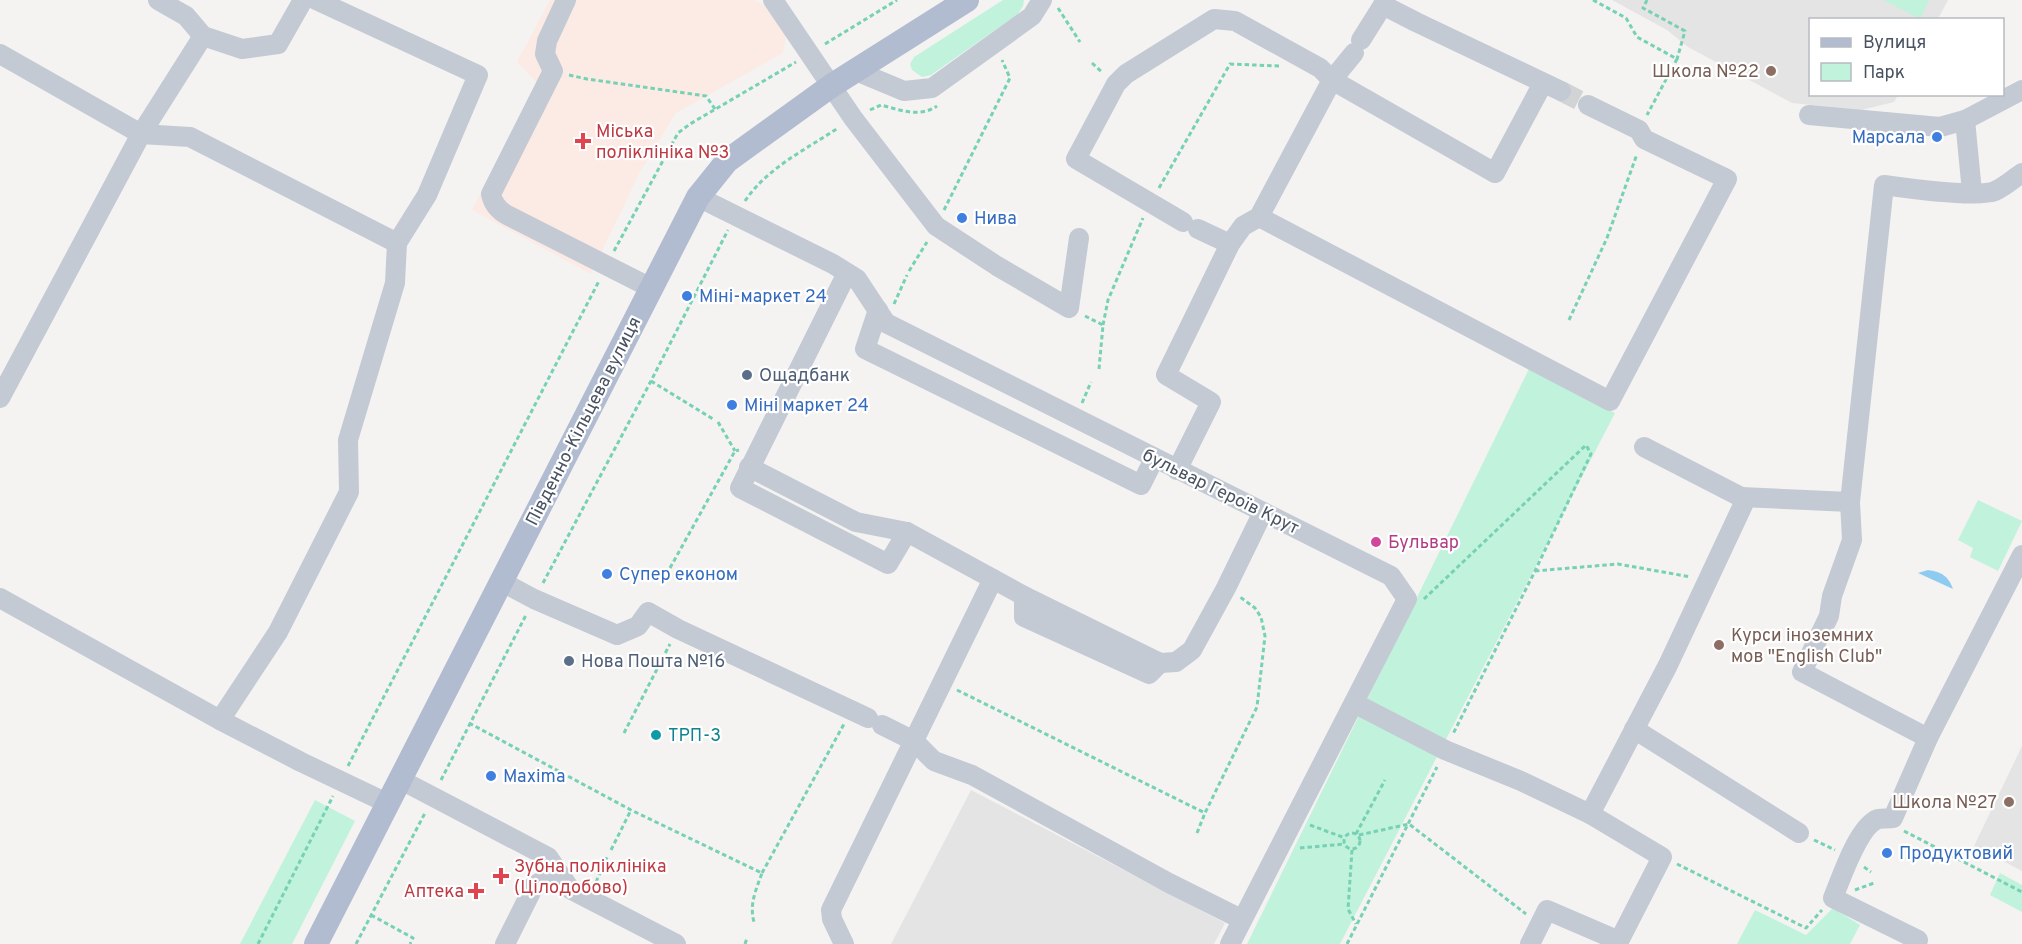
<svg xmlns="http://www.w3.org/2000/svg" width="2022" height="944" viewBox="0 0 2022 944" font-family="Overpass,sans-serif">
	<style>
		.education { fill: #e5e4e4 }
		.medical { fill: #fceae4 }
		.green { fill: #c1f2dc }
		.water { fill: #8dcbf0 }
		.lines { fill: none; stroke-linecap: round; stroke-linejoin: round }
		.minor-tunnel { stroke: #d2d3d5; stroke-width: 20; stroke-dasharray: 20 10; stroke-linecap: butt }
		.path { stroke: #77d1b4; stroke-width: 3; stroke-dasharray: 4.5 3; stroke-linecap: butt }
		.minor { stroke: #c3cad4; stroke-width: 20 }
		.major { stroke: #b2bcd1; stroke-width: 24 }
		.education-dot { fill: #8d6e63; stroke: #fff; stroke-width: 2 }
		.shop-dot { fill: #3f7fe0; stroke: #fff; stroke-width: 2 }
		.health-dot { fill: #e0444e; stroke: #fff; stroke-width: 2 }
		.service-dot { fill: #5c6f8a; stroke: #fff; stroke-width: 2 }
		.hotel-dot { fill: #d1479c; stroke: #fff; stroke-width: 2 }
		.culture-dot { fill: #0f9aa8; stroke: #fff; stroke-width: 2 }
		.labels { text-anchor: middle; stroke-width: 4.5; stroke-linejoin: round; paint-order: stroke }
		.education-label { font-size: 18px; fill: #785e54; stroke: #fff; text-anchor: end }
		.health-label { font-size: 18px; fill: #be3a42; stroke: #fff; text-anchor: start }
		.shop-label { font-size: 18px; fill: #366cbe; stroke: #fff; text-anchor: start }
		.service-label { font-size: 18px; fill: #4e5e75; stroke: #fff; text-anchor: start }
		.street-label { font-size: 18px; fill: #495261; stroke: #fff }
		.hotel-label { font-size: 18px; fill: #b23c85; stroke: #fff; text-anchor: start }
		.culture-label { font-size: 18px; fill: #0d838f; stroke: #fff; text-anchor: start }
	</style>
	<rect width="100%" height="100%" fill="#f4f3f2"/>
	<g class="education">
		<path d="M 1612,0 L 1948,0 L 1938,19 L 1810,20 L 1810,94 L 1898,95 L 1894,102 L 1861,110 L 1792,103 L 1688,47 L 1667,30 Z"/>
		<path d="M 2022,746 L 2022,871 L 1974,846 Z"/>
		<path d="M 971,790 L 1225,923 L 1214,944 L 891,944 Z"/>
	</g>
	<path class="medical" d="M 550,0 L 754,0 L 765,6 L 786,36 L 783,53 L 676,113 L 641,170 L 591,274 L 472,210 L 538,84 L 517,62 Z"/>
	<g class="green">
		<path d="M 1003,0 L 1024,0 L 1023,6 L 1018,14 L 931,75 L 922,77 L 912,70 L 910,64 L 914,57 Z"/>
		<path d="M 1883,0 L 1929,0 L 1920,19 Z"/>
		<path d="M 1529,369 L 1615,413 L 1340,944 L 1247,944 Z"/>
		<path d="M 1978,500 L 2022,521 L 1998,571 L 1970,557 L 1973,548 L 1958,540 Z"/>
		<path d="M 315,800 L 355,821 L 292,944 L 240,944 Z"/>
		<path d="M 2000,873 L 2022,885 L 2022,912 L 1990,895 Z"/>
		<path d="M 1833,908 L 1860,925 L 1850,944 L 1737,944 L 1755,910 L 1806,935 Z"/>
	</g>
	<path class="water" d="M 1928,570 C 1942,572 1948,576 1953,589 L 1918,573 Z"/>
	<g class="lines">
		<path class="minor-tunnel" d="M 1561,91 L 1588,105"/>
		<g class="path">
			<path d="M 1593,0 L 1626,18 L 1637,37 L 1677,59 L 1647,115"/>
			<path d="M 1647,0 L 1643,8 L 1685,31 L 1677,59"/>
			<path d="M 1058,8 L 1080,42"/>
			<path d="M 825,44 L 897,0"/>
			<path d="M 1092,63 L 1103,73"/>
			<path d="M 569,75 L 587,79 L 706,96 L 715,109"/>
			<path d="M 870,110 L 881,105 C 900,110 919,118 937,106"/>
			<path d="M 1159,188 L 1230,64 L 1279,66"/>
			<path d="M 745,201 C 767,168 805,150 838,128"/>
			<path d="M 944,210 L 1010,78 L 1002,60"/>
			<path d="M 614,251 L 678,133 L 690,124 L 796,62"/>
			<path d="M 909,271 L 927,242"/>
			<path d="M 894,304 L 907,275"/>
			<path d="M 1085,316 L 1103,325 L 1099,369"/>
			<path d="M 1569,320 L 1607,238 L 1637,154"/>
			<path d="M 1103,325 L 1108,300 L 1143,218"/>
			<path d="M 651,381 L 713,419"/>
			<path d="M 1082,403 L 1091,382"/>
			<path d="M 718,422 L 735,451"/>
			<path d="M 670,568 L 735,451 L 739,450"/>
			<path d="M 1535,571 L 1618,564 L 1691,577"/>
			<path d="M 543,583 L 651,381 L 728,230"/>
			<path d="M 1424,599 L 1586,445 L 1591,454 L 1535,571 L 1453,734"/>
			<path d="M 957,690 L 1205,813 L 1257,707 L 1265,636 L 1261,617 L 1255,608 L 1240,597"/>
			<path d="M 469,723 L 631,810 L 762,873 C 756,890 749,904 754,922"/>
			<path d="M 624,733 L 670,644"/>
			<path d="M 348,766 L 599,281"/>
			<path d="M 441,780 L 526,615"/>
			<path d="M 1310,825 L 1345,838"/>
			<path d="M 1904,831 L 2022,892"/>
			<circle cx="1352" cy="841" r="8"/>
			<path d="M 1197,833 L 1205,813"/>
			<path d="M 1356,834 L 1385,780"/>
			<path d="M 1359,835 L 1409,824 L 1526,914"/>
			<path d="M 1814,840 L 1835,850"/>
			<path d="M 1300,848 L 1345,844"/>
			<path d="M 611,850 L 631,810"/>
			<path d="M 1352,850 L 1348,909 L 1356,924"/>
			<path d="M 1677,864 L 1806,928 L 1822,910"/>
			<path d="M 1864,867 L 1871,872"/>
			<path d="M 762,873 L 844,724"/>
			<path d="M 596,882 L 608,855"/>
			<path d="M 1855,890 L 1874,883"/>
			<path d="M 371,915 L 413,938 L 410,944"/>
			<path d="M 258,944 L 333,796"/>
			<path d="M 356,944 L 425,813"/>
			<path d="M 745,944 L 747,938"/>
			<path d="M 1347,944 L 1437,767"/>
		</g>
		<g class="minor">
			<path d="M 158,0 L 186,16 L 203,36 L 242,49 L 278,44 L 303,0"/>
			<path d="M 566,0 L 547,41 L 545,54 L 553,71 L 491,194 C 493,204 498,210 507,215 L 651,288"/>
			<path d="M 773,0 L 853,118 L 936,226 L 997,266 L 1069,308 L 1079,238"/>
			<path d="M 1386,0 L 1383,5 L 1416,22 L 1561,91"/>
			<path d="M 1361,40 L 1383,5"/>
			<path d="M 0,54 L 141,134 L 190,137 L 397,243 L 427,195 L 478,75 L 316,0"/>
			<path d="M 856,71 L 904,91 L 932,88 L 1032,16 L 1042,0"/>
			<path d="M 1809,115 L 1940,127 L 1965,120 L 2022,90"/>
			<path d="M 1965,120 L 1972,192"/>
			<path d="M 698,197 L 833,264 L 857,279 L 886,323 L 1391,576 L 1407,599 L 1230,944"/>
			<path d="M 1259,217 L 1610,401 L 1727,179 L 1644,139 L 1639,130 L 1588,105"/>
			<path d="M 1183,222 L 1076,159 L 1116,84 L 1126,74 L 1214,19 L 1235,21 L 1320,68 L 1332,80 L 1495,173 L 1543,83"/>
			<path d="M 1198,229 L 1230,244"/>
			<path d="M 847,273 L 740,488 L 888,564 L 907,532"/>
			<path d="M 878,310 L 865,349 L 1141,485 L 1154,459"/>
			<path d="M 0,398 L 141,134 L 203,36"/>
			<path d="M 749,467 L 856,522 L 907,532 L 1024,596 L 1160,663 L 1176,662 L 1192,650 L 1226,588 L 1263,512"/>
			<path d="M 1177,470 L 1211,402 L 1166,375 L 1230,244 L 1243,226 L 1259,217 L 1332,80 L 1354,53"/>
			<path d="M 1741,497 L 1850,502"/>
			<path d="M 502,582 L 534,599 L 617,635 L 638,626 L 648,612 L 678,629 L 868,718"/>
			<path d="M 1024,596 L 1024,617 L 1149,674 L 1160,663"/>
			<path d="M 0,598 L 220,720 L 301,762 L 389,804"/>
			<path d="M 1354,703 L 1445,750 L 1521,781 L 1590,814"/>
			<path d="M 220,720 L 278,632 L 349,492 L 348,440 L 395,283 L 397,243"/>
			<path d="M 882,725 L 914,741 L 934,761 L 972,775 L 1169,883 L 1241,919"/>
			<path d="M 1634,729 L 1799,833"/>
			<path d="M 1928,738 L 1802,672 L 1829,616 L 1832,596 L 1852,540 L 1850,502 L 1884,185 C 1905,188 1978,198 1995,191 C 2004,187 2013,179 2022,173"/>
			<path d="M 401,780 L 548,857 L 570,889 L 676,944"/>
			<path d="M 505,944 L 534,886 L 558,872"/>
			<path d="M 844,944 L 832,919 L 831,910 L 993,579"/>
			<path d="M 1530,944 L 1547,910 L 1619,941 L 1662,857 L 1590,814 L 1668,665 L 1743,505 L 1741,497 L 1644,447"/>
			<path d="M 1915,944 L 1918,940 L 1833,898 C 1841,879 1858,826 1878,819 C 1883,818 1889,819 1893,818 L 1928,738 L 2022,555"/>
		</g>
		<path class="major" d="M 316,944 L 698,197 L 727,161 L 831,86 L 967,0"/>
	</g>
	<g class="education-dot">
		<circle cx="1771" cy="71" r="6"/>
		<circle cx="1719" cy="645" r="6"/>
		<circle cx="2009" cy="802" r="6"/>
	</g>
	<g class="shop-dot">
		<circle cx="1937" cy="137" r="6"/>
		<circle cx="962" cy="218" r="6"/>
		<circle cx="687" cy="296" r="6"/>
		<circle cx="732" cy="405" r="6"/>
		<circle cx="607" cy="574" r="6"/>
		<circle cx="491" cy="776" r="6"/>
		<circle cx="1887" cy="853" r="6"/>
	</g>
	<g class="health-dot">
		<path d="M580 132h6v6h6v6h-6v6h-6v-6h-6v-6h6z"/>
		<path d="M498 867h6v6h6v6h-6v6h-6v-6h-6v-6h6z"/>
		<path d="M473 882h6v6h6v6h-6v6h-6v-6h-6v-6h6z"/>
	</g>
	<g class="service-dot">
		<circle cx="747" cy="375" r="6"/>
		<circle cx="569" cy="661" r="6"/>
	</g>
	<circle class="hotel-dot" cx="1376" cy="542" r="6"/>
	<circle class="culture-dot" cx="656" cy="735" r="6"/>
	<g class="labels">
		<g class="education-label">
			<text x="1759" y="77">Школа №22</text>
			<text x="1731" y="641" text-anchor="start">Курси іноземних<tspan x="1731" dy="21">мов "English Club"</tspan></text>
			<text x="1997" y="808">Школа №27</text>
		</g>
		<g class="health-label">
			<text x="596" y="137">Міська<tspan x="596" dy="21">поліклініка №3</tspan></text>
			<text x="514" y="872">Зубна поліклініка<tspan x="514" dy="21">(Цілодобово)</tspan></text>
			<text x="464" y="897" text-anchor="end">Аптека</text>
		</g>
		<g class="shop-label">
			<text x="1925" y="143" text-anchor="end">Марсала</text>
			<text x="974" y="224">Нива</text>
			<text x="699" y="302">Міні-маркет 24</text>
			<text x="744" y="411">Міні маркет 24</text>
			<text x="619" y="580">Супер економ</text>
			<text x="503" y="782">Maxima</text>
			<text x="1899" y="859">Продуктовий</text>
		</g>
		<g class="service-label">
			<text x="759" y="381">Ощадбанк</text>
			<text x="581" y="667">Нова Пошта №16</text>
		</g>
		<g class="street-label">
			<text transform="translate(583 421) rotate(-63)" y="6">Південно-Кільцева вулиця</text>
			<text transform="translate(1221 491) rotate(26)" y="6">бульвар Героїв Крут</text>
		</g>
		<g class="hotel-label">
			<text x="1388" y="548">Бульвар</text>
		</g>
		<g class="culture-label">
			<text x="668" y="741">ТРП-3</text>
		</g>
	</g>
	<rect x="1809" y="18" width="195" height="78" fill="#ffffff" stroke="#b6bac0" stroke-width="1.5"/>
	<rect x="1821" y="38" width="30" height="9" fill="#b2bcd1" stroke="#b6bac0" stroke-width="1.5"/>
	<text x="1863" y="48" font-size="18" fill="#495261">Вулиця</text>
	<rect x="1821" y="63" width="30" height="18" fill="#c1f2dc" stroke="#b6bac0" stroke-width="1.5"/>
	<text x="1863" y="78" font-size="18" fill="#495261">Парк</text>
</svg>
